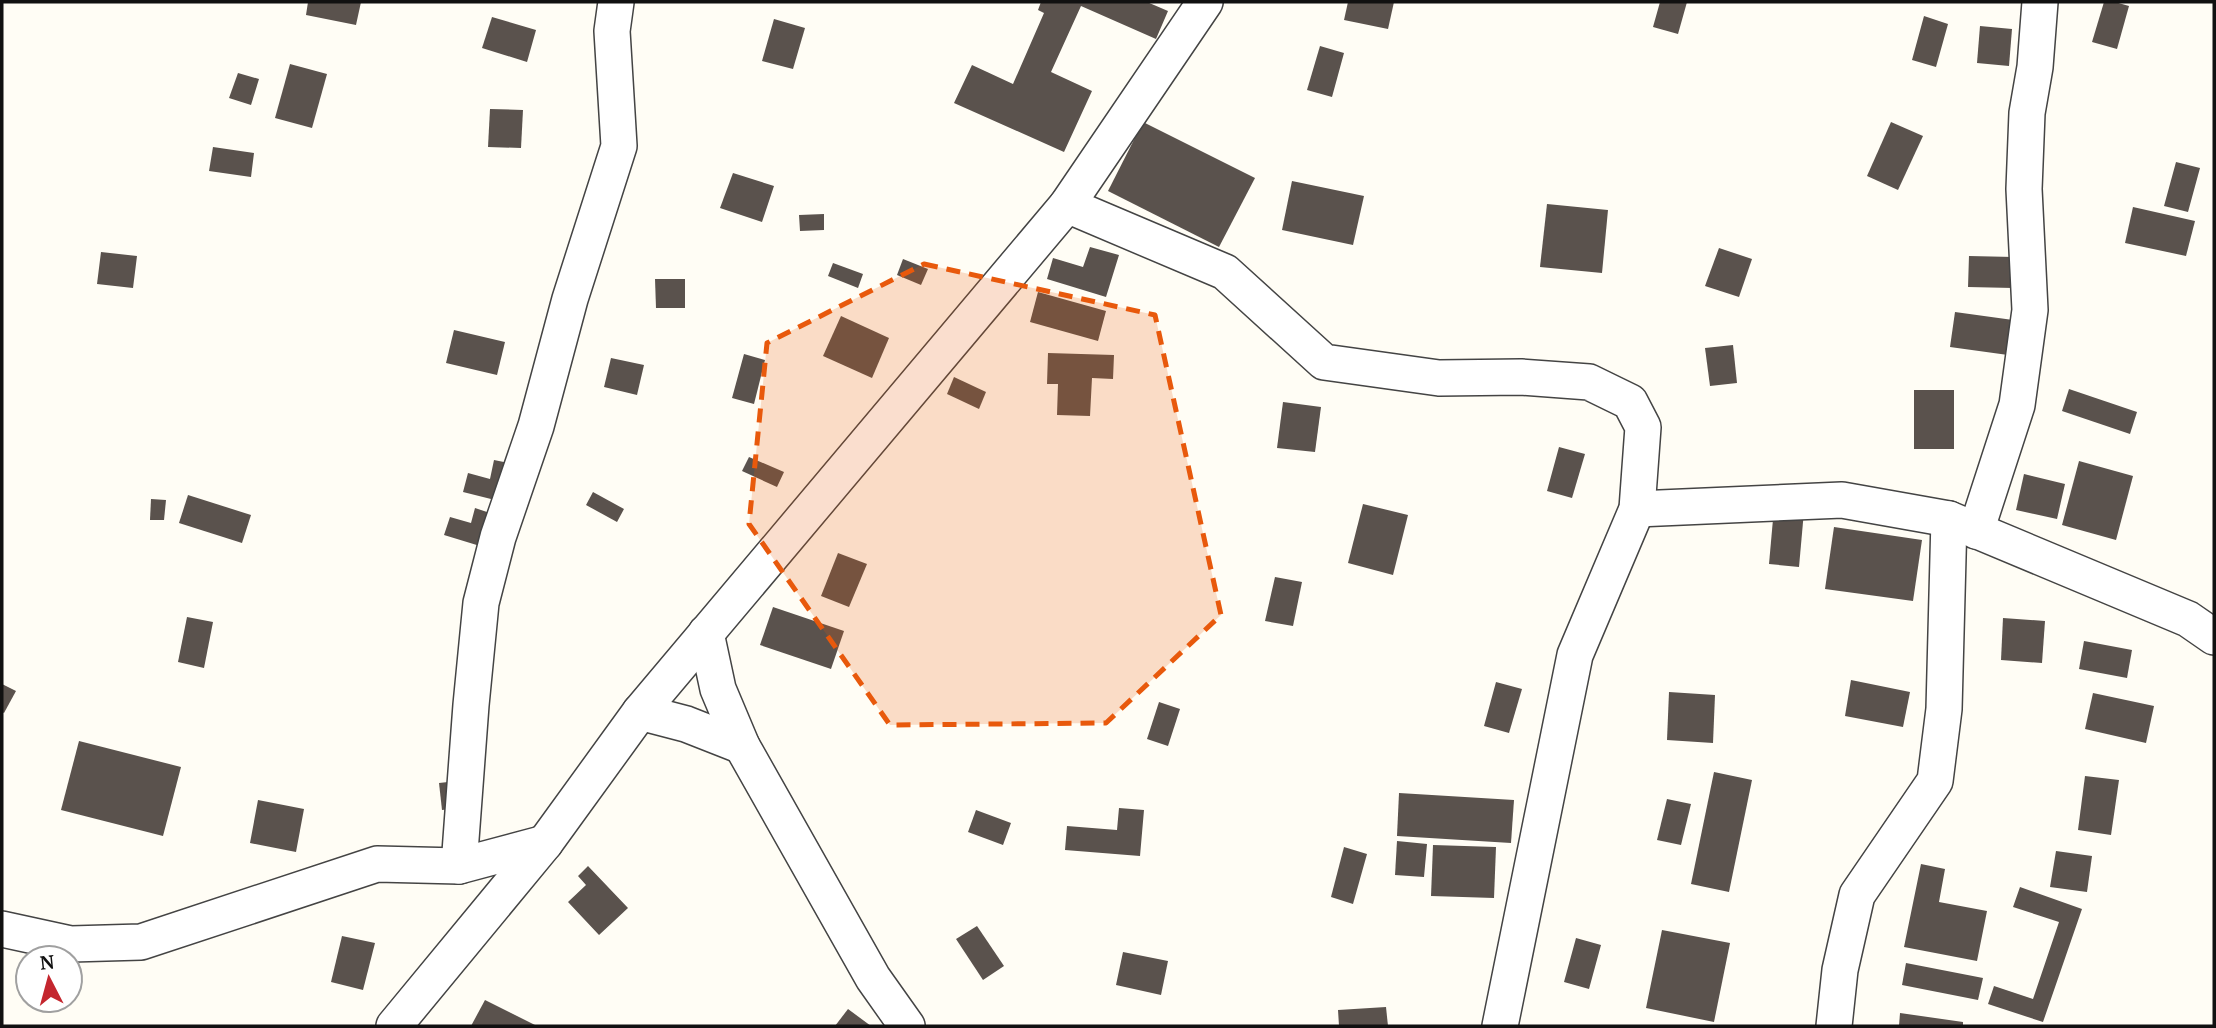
<svg xmlns="http://www.w3.org/2000/svg" width="2216" height="1028" viewBox="0 0 2216 1028" font-family="'PT Serif',serif">
	<style>
		.building { fill: #5a524d }
		.lines { fill: none; stroke-linecap: round; stroke-linejoin: round }
		.street-casing { stroke: #444; stroke-width: 38 }
		.street { stroke: #fff; stroke-width: 35 }
		.marked { fill: #e8590c; fill-opacity: 0.2; stroke: #e8590c; stroke-width: 5; stroke-dasharray: 14 9; stroke-linejoin: round }
	</style>
	<rect width="100%" height="100%" fill="#fffdf5"/>
	<g class="building">
		<path d="M 308,2 L 361,2 L 356,25 L 306,15 Z"/>
		<path d="M 1041,2 L 1147,2 L 1168,11 L 1156,39 L 1081,6 L 1051,72 L 1092,91 L 1064,152 L 954,103 L 972,65 L 1013,84 L 1044,13 L 1038,10 Z"/>
		<path d="M 1348,2 L 1394,2 L 1388,29 L 1344,20 Z"/>
		<path d="M 1660,2 L 1687,2 L 1678,34 L 1653,27 Z"/>
		<path d="M 2104,2 L 2115,2 L 2129,6 L 2117,49 L 2092,42 Z"/>
		<path d="M 1924,16 L 1948,24 L 1936,67 L 1912,60 Z"/>
		<path d="M 492,17 L 536,30 L 527,62 L 482,48 Z"/>
		<path d="M 774,19 L 805,28 L 793,69 L 762,61 Z"/>
		<path d="M 1980,26 L 2012,29 L 2009,66 L 1977,63 Z"/>
		<path d="M 1320,46 L 1344,53 L 1332,97 L 1307,90 Z"/>
		<path d="M 290,64 L 327,74 L 312,128 L 275,118 Z"/>
		<path d="M 238,73 L 259,79 L 251,105 L 229,98 Z"/>
		<path d="M 490,109 L 523,110 L 521,148 L 488,147 Z"/>
		<path d="M 1143,122 L 1255,178 L 1219,247 L 1108,191 Z"/>
		<path d="M 1891,122 L 1923,136 L 1898,190 L 1867,176 Z"/>
		<path d="M 213,147 L 254,153 L 251,177 L 209,171 Z"/>
		<path d="M 2176,162 L 2200,168 L 2188,212 L 2164,206 Z"/>
		<path d="M 733,173 L 774,186 L 762,222 L 720,208 Z"/>
		<path d="M 1292,181 L 1364,196 L 1353,245 L 1282,230 Z"/>
		<path d="M 1547,204 L 1608,210 L 1602,273 L 1540,267 Z"/>
		<path d="M 2133,207 L 2195,221 L 2186,256 L 2125,243 Z"/>
		<path d="M 824,214 L 824,230 L 800,231 L 799,215 Z"/>
		<path d="M 1090,247 L 1119,255 L 1106,297 L 1047,279 L 1053,258 L 1083,267 Z"/>
		<path d="M 1719,248 L 1752,259 L 1739,297 L 1705,286 Z"/>
		<path d="M 101,252 L 137,256 L 133,288 L 97,284 Z"/>
		<path d="M 1969,256 L 2014,257 L 2013,288 L 1968,287 Z"/>
		<path d="M 903,259 L 928,269 L 921,285 L 897,275 Z"/>
		<path d="M 833,263 L 863,274 L 858,288 L 828,276 Z"/>
		<path d="M 655,279 L 685,279 L 685,308 L 656,308 Z"/>
		<path d="M 1038,292 L 1106,311 L 1098,341 L 1030,322 Z"/>
		<path d="M 1955,312 L 2013,320 L 2008,355 L 1950,347 Z"/>
		<path d="M 841,316 L 889,338 L 872,378 L 823,356 Z"/>
		<path d="M 454,330 L 505,342 L 497,375 L 446,363 Z"/>
		<path d="M 1733,345 L 1737,383 L 1710,386 L 1705,348 Z"/>
		<path d="M 1048,353 L 1114,355 L 1113,379 L 1092,378 L 1090,416 L 1057,415 L 1058,384 L 1047,384 Z"/>
		<path d="M 744,354 L 765,360 L 754,404 L 732,398 Z"/>
		<path d="M 611,358 L 644,365 L 637,395 L 604,387 Z"/>
		<path d="M 954,377 L 986,392 L 979,409 L 947,394 Z"/>
		<path d="M 2069,389 L 2137,412 L 2130,434 L 2062,411 Z"/>
		<rect x="1914" y="390" width="40" height="59"/>
		<path d="M 1283,402 L 1321,407 L 1315,452 L 1277,448 Z"/>
		<path d="M 1559,447 L 1585,454 L 1572,498 L 1547,491 Z"/>
		<path d="M 749,457 L 784,472 L 777,487 L 742,471 Z"/>
		<path d="M 494,460 L 513,464 L 503,502 L 463,492 L 468,473 L 490,479 Z"/>
		<path d="M 2079,461 L 2133,476 L 2116,540 L 2062,525 Z"/>
		<path d="M 2024,474 L 2065,484 L 2057,519 L 2016,510 Z"/>
		<path d="M 593,492 L 624,509 L 617,522 L 586,505 Z"/>
		<path d="M 188,495 L 251,515 L 242,543 L 179,523 Z"/>
		<path d="M 151,499 L 166,500 L 164,520 L 150,520 Z"/>
		<path d="M 1363,504 L 1408,515 L 1393,575 L 1348,563 Z"/>
		<path d="M 475,508 L 490,513 L 480,546 L 444,535 L 450,517 L 471,523 Z"/>
		<path d="M 1774,508 L 1804,511 L 1799,567 L 1769,564 Z"/>
		<path d="M 1834,527 L 1922,540 L 1913,601 L 1825,589 Z"/>
		<path d="M 838,553 L 867,564 L 849,607 L 821,596 Z"/>
		<path d="M 1275,577 L 1302,582 L 1293,626 L 1265,621 Z"/>
		<path d="M 773,607 L 844,631 L 831,669 L 760,645 Z"/>
		<path d="M 187,617 L 213,622 L 204,668 L 178,662 Z"/>
		<path d="M 2003,618 L 2045,621 L 2042,663 L 2001,660 Z"/>
		<path d="M 2084,641 L 2132,650 L 2127,678 L 2079,669 Z"/>
		<path d="M 1851,680 L 1910,692 L 1903,727 L 1845,716 Z"/>
		<path d="M 1496,682 L 1522,689 L 1509,733 L 1484,726 Z"/>
		<path d="M 2,684 L 16,691 L 4,713 L 2,712 Z"/>
		<path d="M 1669,692 L 1715,695 L 1713,743 L 1667,740 Z"/>
		<path d="M 2093,693 L 2154,706 L 2146,743 L 2085,729 Z"/>
		<path d="M 1159,702 L 1180,709 L 1168,746 L 1147,739 Z"/>
		<path d="M 79,741 L 181,767 L 163,836 L 61,810 Z"/>
		<path d="M 1714,772 L 1752,780 L 1729,892 L 1691,884 Z"/>
		<path d="M 2085,776 L 2119,780 L 2111,835 L 2078,830 Z"/>
		<path d="M 457,781 L 460,808 L 442,810 L 439,783 Z"/>
		<path d="M 1399,793 L 1514,800 L 1511,843 L 1397,836 Z"/>
		<path d="M 1667,799 L 1691,804 L 1681,845 L 1657,840 Z"/>
		<path d="M 258,800 L 304,809 L 296,852 L 250,843 Z"/>
		<path d="M 1119,808 L 1144,810 L 1140,856 L 1065,850 L 1067,826 L 1117,830 Z"/>
		<path d="M 976,810 L 1011,823 L 1003,845 L 968,832 Z"/>
		<path d="M 1397,841 L 1427,844 L 1424,877 L 1395,875 Z"/>
		<path d="M 1433,845 L 1496,847 L 1494,898 L 1431,896 Z"/>
		<path d="M 1344,847 L 1367,854 L 1353,904 L 1331,897 Z"/>
		<path d="M 2056,851 L 2092,856 L 2087,892 L 2050,887 Z"/>
		<path d="M 1921,864 L 1945,869 L 1939,902 L 1987,911 L 1977,961 L 1904,947 Z"/>
		<path d="M 588,866 L 628,908 L 599,935 L 568,902 L 586,885 L 578,876 Z"/>
		<path d="M 2020,887 L 2082,909 L 2043,1022 L 1988,1004 L 1994,986 L 2033,999 L 2059,922 L 2013,907 Z"/>
		<path d="M 977,926 L 1004,966 L 983,980 L 956,939 Z"/>
		<path d="M 1662,930 L 1730,943 L 1714,1022 L 1646,1008 Z"/>
		<path d="M 342,936 L 375,943 L 363,990 L 331,982 Z"/>
		<path d="M 1576,938 L 1601,945 L 1589,989 L 1564,982 Z"/>
		<path d="M 1123,952 L 1168,961 L 1161,995 L 1116,985 Z"/>
		<path d="M 1906,963 L 1983,978 L 1978,1000 L 1902,985 Z"/>
		<path d="M 485,1000 L 537,1026 L 471,1026 Z"/>
		<path d="M 1386,1007 L 1388,1026 L 1339,1026 L 1338,1010 Z"/>
		<path d="M 848,1009 L 871,1026 L 835,1026 Z"/>
		<path d="M 1900,1013 L 1963,1022 L 1963,1026 L 1899,1026 Z"/>
	</g>
	<g class="lines">
		<g class="street-casing">
			<g id="street">
				<path d="M 1067,205 L 1225,272 L 1324,362 L 1439,378 L 1521,377 L 1589,382 L 1630,402 L 1643,427 L 1637,509 L 1575,655 L 1500,1026"/>
				<path d="M 1637,509 L 1842,500 L 1949,519 L 2188,619 L 2214,637"/>
				<path d="M 1976,531 L 2017,405 L 2030,310 L 2024,189 L 2027,113 L 2035,67 L 2040,2"/>
				<path d="M 706,633 L 718,689 L 742,746 L 873,978 L 907,1026"/>
				<path d="M 640,712 L 686,724 L 742,746"/>
				<path d="M 459,866 L 471,705 L 481,603 L 498,537 L 536,426 L 570,299 L 619,146 L 612,31 L 616,2"/>
				<path d="M 2,929 L 71,944 L 141,942 L 377,864 L 459,866 L 545,843"/>
				<path d="M 394,1026 L 545,843 L 640,712 L 1067,205 L 1205,2"/>
				<path d="M 1834,1026 L 1840,970 L 1857,895 L 1935,781 L 1944,709 L 1949,519"/>
			</g>
		</g>
		<use href="#street" class="street"/>
	</g>
	<path class="marked" d="M 924,264 L 1155,315 L 1221,615 L 1106,723 L 890,725 L 749,524 L 767,343 Z"/>
	<rect width="2216" height="1028" fill="none" stroke="#111111" stroke-width="7"/>
	<g transform="translate(49 979) rotate(354)"><circle r="33" fill="#ffffff" stroke="#a0a0a0" stroke-width="2"/>
	<path d="M0-5L12 26L0 18L-12 26Z" fill="#c4262e"/>
	<text y="-10" font-size="19" font-weight="bold" text-anchor="middle" fill="#111111">N</text>
	</g>
</svg>
